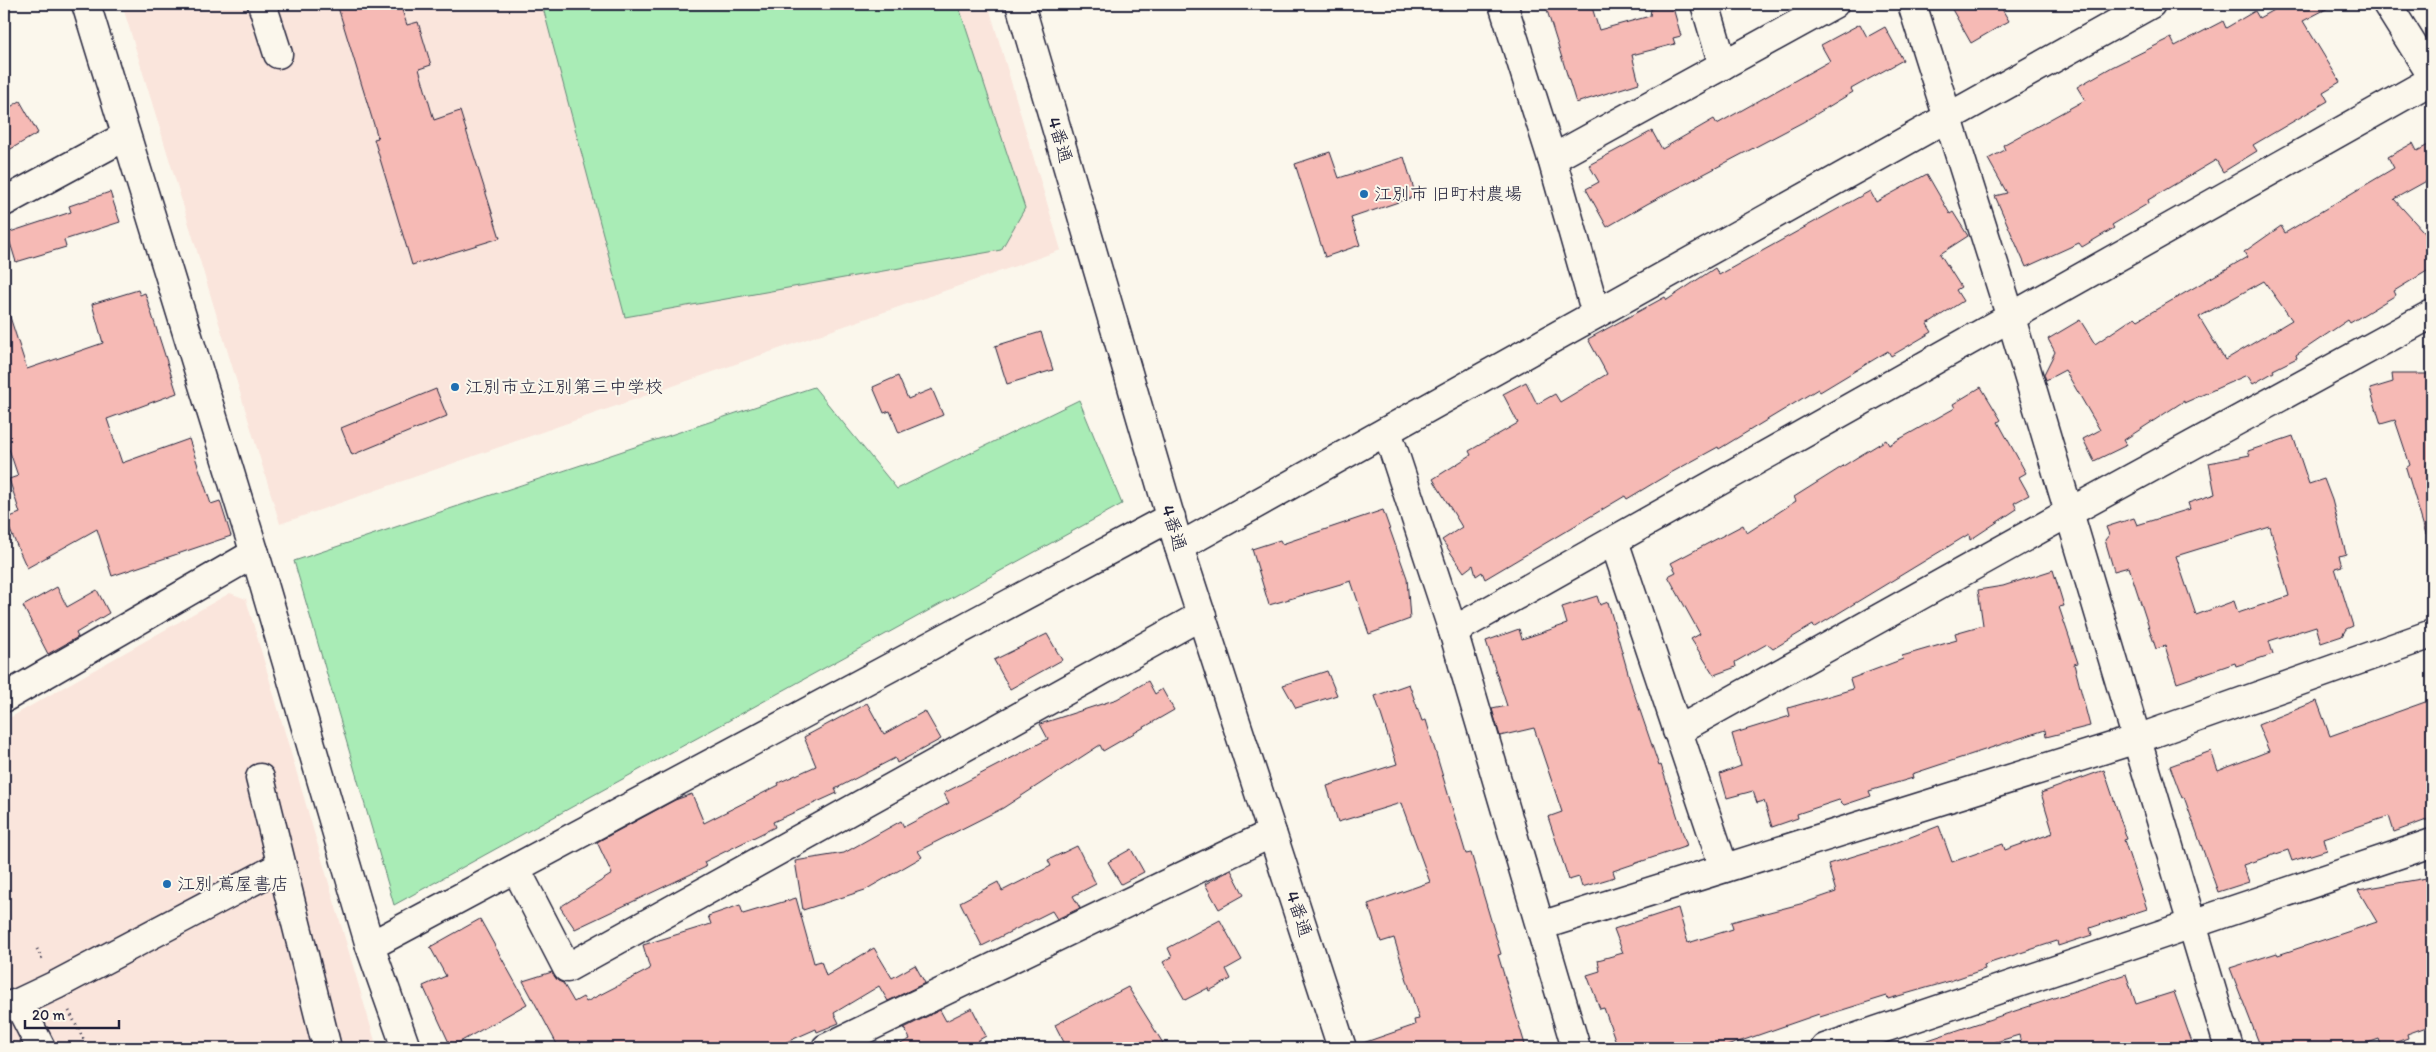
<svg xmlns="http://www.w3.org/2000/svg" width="2436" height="1052" viewBox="0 0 2436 1052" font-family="Itim,'Klee One',sans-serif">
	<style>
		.built { fill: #fae5dc }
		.green { fill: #a9ecb6; stroke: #668778 }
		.building { fill: #f6bab5; stroke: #22223b; fill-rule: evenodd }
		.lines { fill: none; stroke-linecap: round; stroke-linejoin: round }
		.minor-casing { stroke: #22223b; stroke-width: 31 }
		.path { stroke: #22223b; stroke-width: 3; stroke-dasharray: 1 4; stroke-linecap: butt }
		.minor { stroke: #fbf7ec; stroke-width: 28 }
		.poi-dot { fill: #1f6fb2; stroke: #fbf7ec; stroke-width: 2 }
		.labels { text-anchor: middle; stroke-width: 4; stroke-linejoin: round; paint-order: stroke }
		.street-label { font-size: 18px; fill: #22223b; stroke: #fbf7ec }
		.poi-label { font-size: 18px; fill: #22223b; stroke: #fbf7ec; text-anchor: start }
	</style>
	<rect width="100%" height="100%" fill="#fbf7ec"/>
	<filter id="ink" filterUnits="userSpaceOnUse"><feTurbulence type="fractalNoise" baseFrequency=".02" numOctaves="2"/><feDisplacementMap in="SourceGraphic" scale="10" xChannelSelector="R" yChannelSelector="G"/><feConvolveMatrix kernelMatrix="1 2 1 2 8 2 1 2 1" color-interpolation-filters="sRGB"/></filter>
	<g filter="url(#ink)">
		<g class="built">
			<path d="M 122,4 L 988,4 L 1061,250 L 280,524 Z"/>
			<path d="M 230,593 L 246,599 L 377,1048 L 4,1048 L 4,721 Z"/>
		</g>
		<g class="green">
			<path d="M 542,4 L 958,4 L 1025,208 L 1001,250 L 625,317 Z"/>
			<path d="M 814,387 L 897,489 L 1079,400 L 1122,504 L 394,905 L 294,561 Z"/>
		</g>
		<g class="building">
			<path d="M 337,4 L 400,4 L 407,25 L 418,22 L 431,65 L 419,69 L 434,120 L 460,111 L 500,238 L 412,265 L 374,139 L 378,138 Z"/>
			<path d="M 1545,4 L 1591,4 L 1599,30 L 1650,16 L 1651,9 L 1672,4 L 1681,36 L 1673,38 L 1675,44 L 1632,55 L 1639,83 L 1576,103 Z"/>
			<path d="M 1949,4 L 1999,4 L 2009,21 L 1971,43 Z"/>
			<path d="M 2284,4 L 2336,4 L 2303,21 L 2340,82 L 2323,92 L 2328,101 L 2253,145 L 2257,151 L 2223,172 L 2216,160 L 2148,200 L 2149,203 L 2112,225 L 2114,228 L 2082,247 L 2079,243 L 2026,267 L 1995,196 L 2007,193 L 1988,159 L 2005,150 L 2003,145 L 2085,100 L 2077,87 L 2112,67 L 2171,38 L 2175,46 L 2223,21 L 2226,28 L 2255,11 L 2259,18 Z"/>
			<path d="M 1860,24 L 1867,37 L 1885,27 L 1903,60 L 1851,89 L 1853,92 L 1803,122 L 1647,204 L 1607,227 L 1586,189 L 1599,182 L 1589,165 L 1652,131 L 1662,149 L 1714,119 L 1717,124 L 1830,61 L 1821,45 Z"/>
			<path d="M 20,101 L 38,133 L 4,153 L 4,111 Z"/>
			<path d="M 2413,143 L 2417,151 L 2432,143 L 2432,178 L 2394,199 L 2432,241 L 2432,268 L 2394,291 L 2396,295 L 2350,323 L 2348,320 L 2296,355 L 2297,358 L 2273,370 L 2274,372 L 2253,384 L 2247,375 L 2184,403 L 2184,401 L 2124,440 L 2127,445 L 2094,461 L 2083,439 L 2100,430 L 2065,370 L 2046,380 L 2044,374 L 2055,352 L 2048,339 L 2080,320 L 2095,344 L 2135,317 L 2138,320 L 2247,257 L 2244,252 L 2281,226 L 2285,233 L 2394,168 L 2388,157 ZM 2264,281 L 2292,320 L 2225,360 L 2199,317 Z"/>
			<path d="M 1330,152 L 1339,178 L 1404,157 L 1416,196 L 1351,218 L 1360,245 L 1325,257 L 1295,164 Z"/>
			<path d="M 1927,174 L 1950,214 L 1953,212 L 1968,236 L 1940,254 L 1961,287 L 1956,290 L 1963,301 L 1927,324 L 1932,332 L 1891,356 L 1888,351 L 1820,392 L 1818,389 L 1719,449 L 1718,447 L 1667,475 L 1627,499 L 1625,496 L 1485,579 L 1482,572 L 1476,576 L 1473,565 L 1464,572 L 1442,540 L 1462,527 L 1433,479 L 1471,455 L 1469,451 L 1518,423 L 1503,394 L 1526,382 L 1537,404 L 1555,394 L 1560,402 L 1607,374 L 1588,339 L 1665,297 L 1667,300 L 1715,268 L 1719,275 L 1870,191 L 1876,202 Z"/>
			<path d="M 110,192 L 120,222 L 64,240 L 66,247 L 16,262 L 7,233 L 71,212 L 69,206 Z"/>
			<path d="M 138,290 L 140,295 L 145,293 L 177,393 L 107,419 L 122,463 L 189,439 L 211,504 L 220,501 L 231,536 L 112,576 L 97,529 L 27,568 L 5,519 L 20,513 L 9,479 L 18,476 L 4,434 L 4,315 L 9,314 L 27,369 L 103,343 L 92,304 Z"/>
			<path d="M 1041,332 L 1053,370 L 1007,384 L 995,346 Z"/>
			<path d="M 2392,374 L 2432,374 L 2432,533 L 2426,534 L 2406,468 L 2410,465 L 2395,420 L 2381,424 L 2370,389 L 2393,382 Z"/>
			<path d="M 898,376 L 908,399 L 932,389 L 943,415 L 899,433 L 890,411 L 884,413 L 873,387 Z"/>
			<path d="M 1981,387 L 2001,420 L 1998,422 L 2026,473 L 2019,477 L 2029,495 L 2014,503 L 2017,509 L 1970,540 L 1969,534 L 1814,628 L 1813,625 L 1773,649 L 1767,644 L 1735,662 L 1736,667 L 1714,675 L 1691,639 L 1700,634 L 1668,576 L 1676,572 L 1671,563 L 1743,525 L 1747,533 L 1796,501 L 1794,497 L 1856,458 L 1886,440 L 1889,445 L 1955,408 L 1953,404 Z"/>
			<path d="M 436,389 L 447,416 L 352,455 L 341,428 Z"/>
			<path d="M 2293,436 L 2309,484 L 2324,479 L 2332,500 L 2346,554 L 2339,556 L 2342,566 L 2335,568 L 2353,626 L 2346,629 L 2342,636 L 2321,643 L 2316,626 L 2269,641 L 2273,654 L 2236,666 L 2235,663 L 2177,683 L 2165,646 L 2156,649 L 2129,567 L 2114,571 L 2105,540 L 2109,535 L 2106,527 L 2134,518 L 2137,525 L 2190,509 L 2188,503 L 2215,494 L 2209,463 L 2250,455 L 2248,451 ZM 2270,527 L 2289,596 L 2238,613 L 2234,601 L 2196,615 L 2176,556 Z"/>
			<path d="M 1383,510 L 1407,578 L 1410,619 L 1369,634 L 1351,581 L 1269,605 L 1252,549 L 1280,540 L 1282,544 Z"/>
			<path d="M 2053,570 L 2064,606 L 2059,607 L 2078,663 L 2074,664 L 2090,726 L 2046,737 L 2045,730 L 1912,774 L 1913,778 L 1869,791 L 1871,796 L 1844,805 L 1839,800 L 1797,814 L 1798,818 L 1772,827 L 1764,801 L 1757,803 L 1753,791 L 1727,798 L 1720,774 L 1741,766 L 1732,734 L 1790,716 L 1788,708 L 1853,689 L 1850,679 L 1903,659 L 1902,656 L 1957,640 L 1955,633 L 1983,625 L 1978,590 L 2003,586 Z"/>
			<path d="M 57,587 L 67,607 L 97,590 L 109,613 L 76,633 L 78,637 L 48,654 L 23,606 Z"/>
			<path d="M 1597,596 L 1600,605 L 1608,602 L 1632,687 L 1659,766 L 1661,765 L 1687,846 L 1613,871 L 1615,877 L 1582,887 L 1579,877 L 1569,880 L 1548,817 L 1562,812 L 1534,728 L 1500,736 L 1492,709 L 1507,706 L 1486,641 L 1519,629 L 1522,639 L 1567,624 L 1562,607 Z"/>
			<path d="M 1047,634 L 1062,660 L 1010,689 L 994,660 Z"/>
			<path d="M 1327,671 L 1337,695 L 1296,708 L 1283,685 Z"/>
			<path d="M 1148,681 L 1155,694 L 1162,689 L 1174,710 L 1103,751 L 1100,745 L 1003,808 L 918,851 L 922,857 L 865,890 L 803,910 L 795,861 L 844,853 L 901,821 L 904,827 L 949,803 L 944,793 L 1048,739 L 1040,724 L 1117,699 Z"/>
			<path d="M 1409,684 L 1422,721 L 1426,720 L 1466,854 L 1471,853 L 1501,954 L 1498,955 L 1526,1048 L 1361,1048 L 1360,1044 L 1415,1025 L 1414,1020 L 1419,1019 L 1394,938 L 1381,942 L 1368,904 L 1430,882 L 1401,803 L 1338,822 L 1327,786 L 1397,764 L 1375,696 Z"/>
			<path d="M 2317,701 L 2330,736 L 2428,701 L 2432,714 L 2432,818 L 2394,832 L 2389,816 L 2324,838 L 2327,850 L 2292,861 L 2288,850 L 2243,865 L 2249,882 L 2218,892 L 2184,797 L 2182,798 L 2170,766 L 2211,751 L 2218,771 L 2269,751 L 2258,725 Z"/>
			<path d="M 867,703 L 884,734 L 925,711 L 941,739 L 897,763 L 895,758 L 835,789 L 837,793 L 773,822 L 775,827 L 704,862 L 706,867 L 575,929 L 560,907 L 612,874 L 597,842 L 675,800 L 692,794 L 704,823 L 779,785 L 778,783 L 816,766 L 804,737 Z"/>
			<path d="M 2104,770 L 2127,839 L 2124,840 L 2147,909 L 2090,928 L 2092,935 L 2058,946 L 2057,941 L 1984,965 L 1985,969 L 1947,982 L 1888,999 L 1887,996 L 1820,1017 L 1819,1014 L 1721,1048 L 1618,1048 L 1604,1008 L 1600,1009 L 1587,975 L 1600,971 L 1598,960 L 1623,953 L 1614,929 L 1678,908 L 1688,943 L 1733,929 L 1731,922 L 1804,903 L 1836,892 L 1828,864 L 1890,845 L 1939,826 L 1952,862 L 2003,844 L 2005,850 L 2053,833 L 2041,793 Z"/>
			<path d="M 1077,846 L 1096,884 L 1073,896 L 1080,908 L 1057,919 L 1052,911 L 982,946 L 960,902 L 998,882 L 1002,891 L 1051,866 L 1048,860 Z"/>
			<path d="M 1131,849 L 1144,872 L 1121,884 L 1108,862 Z"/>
			<path d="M 1231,870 L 1244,895 L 1219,909 L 1205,884 Z"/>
			<path d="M 2432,877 L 2432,1025 L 2407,1034 L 2408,1038 L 2382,1047 L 2379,1039 L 2354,1048 L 2261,1048 L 2230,968 L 2277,953 L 2278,955 L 2377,922 L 2358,890 Z"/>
			<path d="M 796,898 L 814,963 L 821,961 L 826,976 L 874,948 L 892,978 L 915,965 L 925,983 L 888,1001 L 879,986 L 834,1013 L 839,1023 L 817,1032 L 816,1029 L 773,1048 L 559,1048 L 523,981 L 552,972 L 558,981 L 563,983 L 574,1002 L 583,997 L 586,1002 L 650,969 L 643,945 L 711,924 L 708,916 L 740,905 L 743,914 Z"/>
			<path d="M 480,919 L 527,1004 L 451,1047 L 423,986 L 446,976 L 430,947 Z"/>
			<path d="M 1220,920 L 1242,960 L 1226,969 L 1231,979 L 1209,991 L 1208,988 L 1185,1000 L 1163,962 L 1172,957 L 1168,948 Z"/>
			<path d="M 2126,974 L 2136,1004 L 2174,992 L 2194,1048 L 2022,1048 L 2019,1035 L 1976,1048 L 1921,1048 L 1919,1043 Z"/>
			<path d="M 1128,987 L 1166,1048 L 1067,1048 L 1055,1025 Z"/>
			<path d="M 972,1008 L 986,1036 L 977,1041 L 981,1048 L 893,1048 L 910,1039 L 904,1028 L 940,1010 L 946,1021 Z"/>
		</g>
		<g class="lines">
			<g class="minor-casing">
				<g id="minor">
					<path d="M 86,4 L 258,564 L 370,946 L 406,1048"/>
					<path d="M 262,4 L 278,54"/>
					<path d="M 1020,4 L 1179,547 L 1342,1048"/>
					<path d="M 1503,4 L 1552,159 L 1596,314"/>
					<path d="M 1705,4 L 1723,65"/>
					<path d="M 1912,4 L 2011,318 L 2229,1048"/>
					<path d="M 2387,4 L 2432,76"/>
					<path d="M 1552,159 L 1834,4"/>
					<path d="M 4,202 L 126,136"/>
					<path d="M 1387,431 L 1453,631 L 1576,1048"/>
					<path d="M 1614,541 L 1724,868"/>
					<path d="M 1179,547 L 2151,4"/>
					<path d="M 1453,631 L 2432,80"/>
					<path d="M 4,698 L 255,553"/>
					<path d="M 1677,731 L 2068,513 L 2432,314"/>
					<path d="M 260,778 L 327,1048"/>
					<path d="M 516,869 L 567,968 L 1202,615"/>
					<path d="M 1540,926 L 2137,739 L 2432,634"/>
					<path d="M 370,946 L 1171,517"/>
					<path d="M 18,1003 L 41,1048"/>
					<path d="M 4,1007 L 18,1003 L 56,985 L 281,866"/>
					<path d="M 826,1048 L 1272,833"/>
					<path d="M 1825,1048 L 2432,843"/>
				</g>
			</g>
			<g class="path">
				<path d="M 37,949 L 42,959"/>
				<path d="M 69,1011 L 88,1048"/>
			</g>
			<use href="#minor" class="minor"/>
		</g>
	</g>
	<g class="poi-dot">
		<circle cx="1364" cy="194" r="5"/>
		<circle cx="455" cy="387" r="5"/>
		<circle cx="167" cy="884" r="5"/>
	</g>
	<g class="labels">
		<g class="street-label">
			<text transform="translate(1060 140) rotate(74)" y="6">4番通</text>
			<text transform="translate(1174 528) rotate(73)" y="6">4番通</text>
			<text transform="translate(1299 914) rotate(72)" y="6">4番通</text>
		</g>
		<g class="poi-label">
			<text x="1374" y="200">江別市 旧町村農場</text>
			<text x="465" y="393">江別市立江別第三中学校</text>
			<text x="177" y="890">江別 蔦屋書店</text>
		</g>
	</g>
	<rect width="2436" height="1052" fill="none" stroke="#fbf7ec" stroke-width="20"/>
	<rect x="10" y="10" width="2416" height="1032" fill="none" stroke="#22223b" stroke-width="2" filter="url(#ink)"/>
	<path d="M25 1020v8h94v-8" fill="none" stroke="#22223b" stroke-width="2.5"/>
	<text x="32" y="1020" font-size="15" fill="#22223b" stroke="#fbf7ec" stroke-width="4" paint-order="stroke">20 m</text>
</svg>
